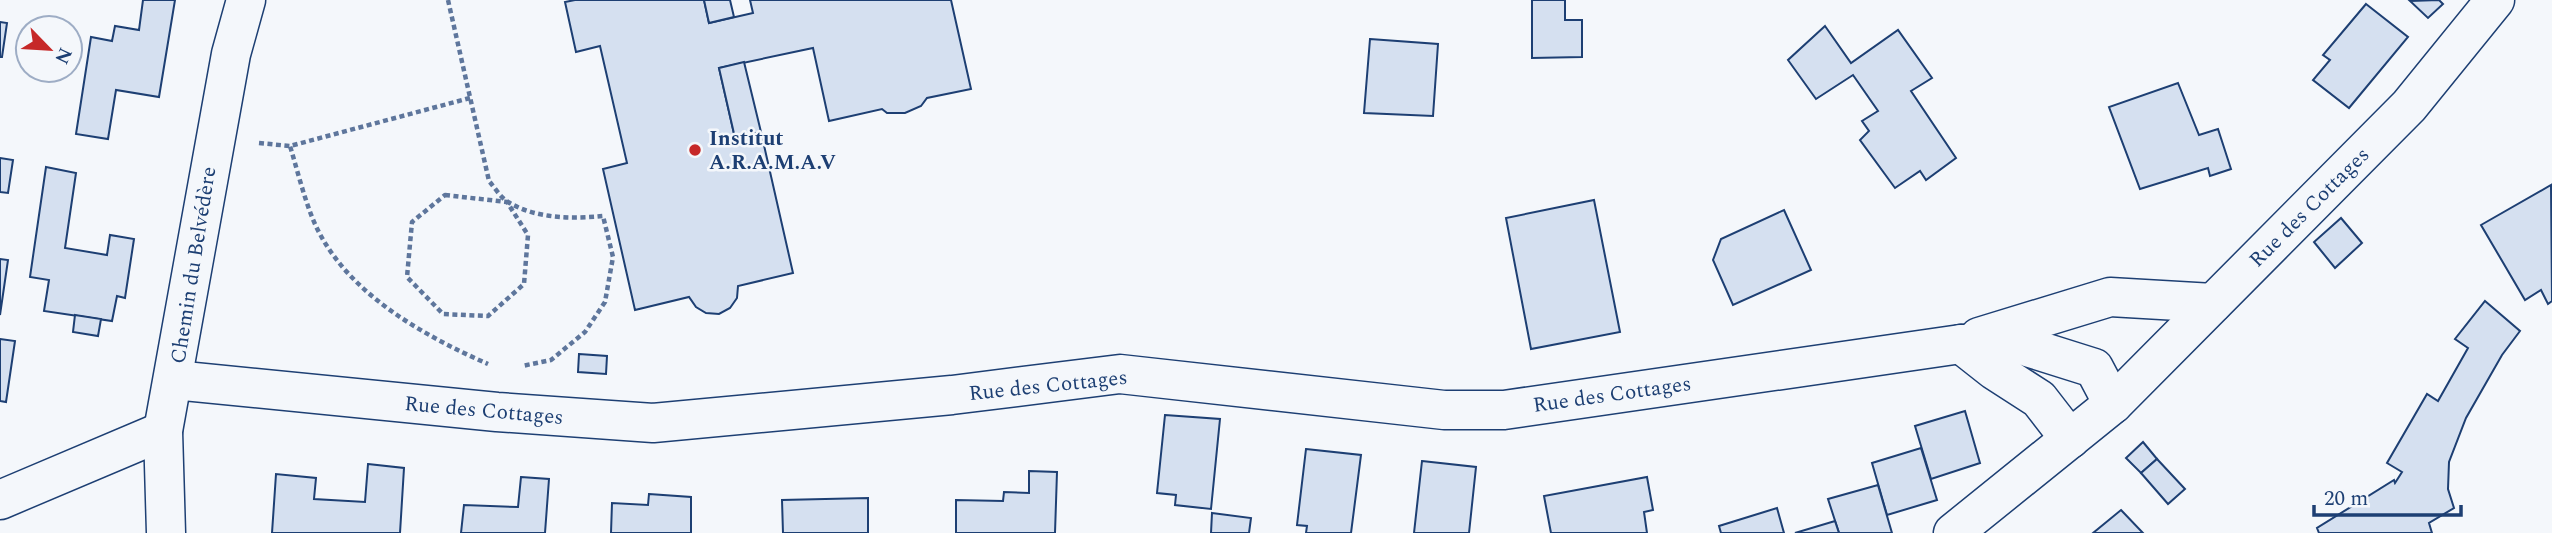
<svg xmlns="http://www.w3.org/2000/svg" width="2552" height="533" viewBox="0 0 2552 533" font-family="Spectral,serif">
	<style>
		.building { fill: #d5e0f0; stroke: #1d3f73; stroke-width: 2 }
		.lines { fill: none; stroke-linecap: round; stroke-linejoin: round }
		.minor-casing { stroke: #1d3f73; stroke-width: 41 }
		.path { stroke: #5e769c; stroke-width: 4.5; stroke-dasharray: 5 3.5; stroke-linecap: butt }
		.minor { stroke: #f4f7fb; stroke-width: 38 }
		.poi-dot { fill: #c62828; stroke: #f4f7fb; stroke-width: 2.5 }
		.labels { text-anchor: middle; stroke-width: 5; stroke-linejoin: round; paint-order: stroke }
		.poi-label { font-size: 21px; font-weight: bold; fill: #1d3f73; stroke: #f4f7fb; text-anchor: start }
		.street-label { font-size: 21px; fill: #1d3f73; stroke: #f4f7fb }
	</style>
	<rect width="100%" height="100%" fill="#f4f7fb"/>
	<g class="building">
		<path d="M 143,0 L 175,0 L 159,97 L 116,90 L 108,139 L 76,134 L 91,37 L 112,41 L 115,26 L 139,30 Z"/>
		<path d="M 575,0 L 704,0 L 709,23 L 753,13 L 750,0 L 951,0 L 971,89 L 927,98 L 921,106 L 905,113 L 887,113 L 882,109 L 829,121 L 813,48 L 719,68 L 735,138 L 761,132 L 793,273 L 738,286 L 737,298 L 730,308 L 719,314 L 706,313 L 696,307 L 689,297 L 635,310 L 603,169 L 627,163 L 600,46 L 576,52 L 565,2 Z"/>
		<path d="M 704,0 L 730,0 L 734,17 L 709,23 Z"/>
		<path d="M 1532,0 L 1565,0 L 1565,20 L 1582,20 L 1582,57 L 1532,58 Z"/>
		<path d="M 2439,0 L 2443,4 L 2428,18 L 2410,1 Z"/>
		<path d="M 2366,4 L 2408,37 L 2349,108 L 2313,80 L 2330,60 L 2323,55 Z"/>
		<path d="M 0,22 L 7,23 L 2,57 L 0,57 Z"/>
		<path d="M 1825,26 L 1851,63 L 1898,30 L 1932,78 L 1911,91 L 1956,158 L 1926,180 L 1920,171 L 1895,188 L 1860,140 L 1869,131 L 1862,121 L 1878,111 L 1853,75 L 1816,99 L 1788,60 Z"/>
		<path d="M 1370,39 L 1438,44 L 1433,116 L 1364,113 Z"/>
		<path d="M 744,62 L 761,132 L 735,138 L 719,68 Z"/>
		<path d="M 2178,83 L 2199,135 L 2218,129 L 2231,169 L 2210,176 L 2208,168 L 2140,189 L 2109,107 Z"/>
		<path d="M 0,158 L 13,160 L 8,193 L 0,192 Z"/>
		<path d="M 46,167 L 76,173 L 65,248 L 107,255 L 110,235 L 134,239 L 125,298 L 117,296 L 112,321 L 44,311 L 49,280 L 30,277 Z"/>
		<path d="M 2551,185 L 2552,301 L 2548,304 L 2541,290 L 2525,300 L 2481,225 Z"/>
		<path d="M 1594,200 L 1620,332 L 1531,349 L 1506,218 Z"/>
		<path d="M 1784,210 L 1811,270 L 1733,305 L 1713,260 L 1721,239 Z"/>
		<path d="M 2341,218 L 2362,243 L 2335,268 L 2314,242 Z"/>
		<path d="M 0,259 L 8,260 L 0,315 Z"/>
		<path d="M 2485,301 L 2520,331 L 2502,355 L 2466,418 L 2449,462 L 2448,489 L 2454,508 L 2429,523 L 2432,533 L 2319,533 L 2317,528 L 2394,480 L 2395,483 L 2402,472 L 2387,463 L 2427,394 L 2438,401 L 2468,348 L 2455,339 Z"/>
		<path d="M 75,315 L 101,319 L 98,336 L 73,332 Z"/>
		<path d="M 0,339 L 15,341 L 6,402 L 0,401 Z"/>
		<path d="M 579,354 L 607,356 L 606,374 L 578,372 Z"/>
		<path d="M 1965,411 L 1980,463 L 1931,479 L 1915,426 Z"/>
		<path d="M 1165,415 L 1220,419 L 1211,509 L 1175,505 L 1176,495 L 1157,493 Z"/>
		<path d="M 2143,442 L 2157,459 L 2141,473 L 2126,458 Z"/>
		<path d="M 1921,448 L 1937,500 L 1887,515 L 1872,463 Z"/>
		<path d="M 1306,449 L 1361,455 L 1351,533 L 1306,533 L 1307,526 L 1297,525 Z"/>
		<path d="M 2157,459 L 2185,489 L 2168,504 L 2141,473 Z"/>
		<path d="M 1422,461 L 1476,467 L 1469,533 L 1414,533 Z"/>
		<path d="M 368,464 L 404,468 L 400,533 L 272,533 L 276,474 L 316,478 L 314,499 L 365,502 Z"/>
		<path d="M 1029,471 L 1057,472 L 1055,533 L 956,533 L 956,500 L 1003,501 L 1004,492 L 1029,493 Z"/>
		<path d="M 521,477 L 549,479 L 545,533 L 461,533 L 464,505 L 518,507 Z"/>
		<path d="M 1647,477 L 1653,510 L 1644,512 L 1647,533 L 1551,533 L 1544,496 Z"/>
		<path d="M 1878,485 L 1892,533 L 1839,533 L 1828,499 Z"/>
		<path d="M 649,494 L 691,497 L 691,533 L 611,533 L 612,503 L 648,505 Z"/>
		<path d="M 868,498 L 868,533 L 783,533 L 782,500 Z"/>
		<path d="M 1777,508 L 1784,533 L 1721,533 L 1719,526 Z"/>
		<path d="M 2121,510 L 2143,533 L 2093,533 Z"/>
		<path d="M 1212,513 L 1251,518 L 1249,533 L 1211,533 Z"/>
		<path d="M 1835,521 L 1839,533 L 1795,533 Z"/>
	</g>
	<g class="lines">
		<g class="minor-casing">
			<g id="minor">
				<path d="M 1979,337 L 2110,297 L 2213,303"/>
				<path d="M 1961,344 L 1994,370 L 2039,399 L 2070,439"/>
				<path d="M 174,380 L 497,412 L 653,423 L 952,395 L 1120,374 L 1444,410 L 1504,410 L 1961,344 L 2024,346 L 2094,368 L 2113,404"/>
				<path d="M 0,500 L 163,431"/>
				<path d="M 166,533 L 163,431 L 231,54 L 246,0"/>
				<path d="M 1953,533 L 2113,404 L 2409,106 L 2495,0"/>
			</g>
		</g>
		<g class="path">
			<path d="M 448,0 L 489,181 C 495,188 501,198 508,202 C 536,219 573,219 603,216 L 613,257 L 605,302 L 585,332 L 551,360 L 522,366"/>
			<path d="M 470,98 L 290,146 C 297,169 303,194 312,217 C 341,290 420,334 488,364"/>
			<path d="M 259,143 L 290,146"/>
			<path d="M 445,195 L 507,202 L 528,235 L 524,284 L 488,316 L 443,314 L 407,277 L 412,222 Z"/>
		</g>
		<use href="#minor" class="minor"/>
	</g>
	<circle class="poi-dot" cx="695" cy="150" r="7"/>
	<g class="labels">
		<g class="poi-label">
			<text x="709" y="145">Institut<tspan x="709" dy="24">A.R.A.M.A.V</tspan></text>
		</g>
		<g class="street-label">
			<text transform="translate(2309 207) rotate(-45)" y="7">Rue des Cottages</text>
			<text transform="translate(193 265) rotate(-81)" y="7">Chemin du Belvédère</text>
			<text transform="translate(1048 385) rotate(-6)" y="7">Rue des Cottages</text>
			<text transform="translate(1612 394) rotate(-8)" y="7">Rue des Cottages</text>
			<text transform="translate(484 410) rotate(5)" y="7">Rue des Cottages</text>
		</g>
	</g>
	<g transform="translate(49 49) rotate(115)"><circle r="33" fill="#f4f7fb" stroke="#9eadc5" stroke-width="2"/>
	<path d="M0-5L12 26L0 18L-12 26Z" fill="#c62828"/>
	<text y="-10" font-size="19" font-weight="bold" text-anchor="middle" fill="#1d3f73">N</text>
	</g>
	<path d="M2314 505v10h147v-10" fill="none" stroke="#1d3f73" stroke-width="3.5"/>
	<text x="2324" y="505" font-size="21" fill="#1d3f73" stroke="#f4f7fb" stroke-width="5" paint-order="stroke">20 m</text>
</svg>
